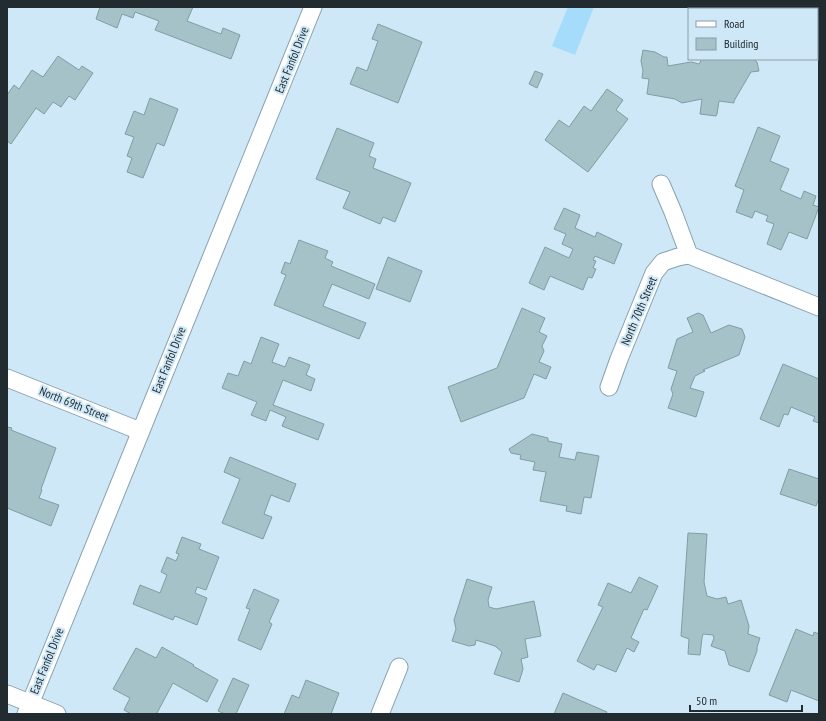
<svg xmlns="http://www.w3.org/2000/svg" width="826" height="721" viewBox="0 0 826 721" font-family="'PT Sans Narrow',sans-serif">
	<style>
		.green { fill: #a5dcfc }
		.building { fill: #a4c2c8; stroke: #7f9da2 }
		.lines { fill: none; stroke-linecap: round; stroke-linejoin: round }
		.street-casing { stroke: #88a0ae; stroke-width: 19 }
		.street { stroke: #fff; stroke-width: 17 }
		.labels { text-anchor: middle; stroke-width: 4; stroke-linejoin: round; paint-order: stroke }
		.street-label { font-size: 12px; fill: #212b30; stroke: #cfe8f7 }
	</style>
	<rect width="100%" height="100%" fill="#cfe8f7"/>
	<path class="green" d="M 568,7 L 594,7 L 575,55 L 552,46 Z"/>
	<g class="building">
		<path d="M 100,7 L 193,7 L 187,21 L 221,34 L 223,28 L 240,35 L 231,59 L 155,30 L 159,21 L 135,12 L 133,18 L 122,14 L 117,28 L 96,19 Z"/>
		<path d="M 378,24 L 422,42 L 398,103 L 350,84 L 357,67 L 367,71 L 378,41 L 372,39 Z"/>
		<path d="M 643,50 L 655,52 L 664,57 L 667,57 L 668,66 L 691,62 L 699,64 L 702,59 L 753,59 L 757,62 L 759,71 L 751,72 L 734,101 L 734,103 L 719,101 L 717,114 L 716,116 L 700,114 L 702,99 L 682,103 L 675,99 L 647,94 L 649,79 L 642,78 L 643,71 L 641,61 Z"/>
		<path d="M 58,56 L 79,70 L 82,66 L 93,73 L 75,100 L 69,96 L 61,107 L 53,102 L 44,114 L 36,108 L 11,144 L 7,141 L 7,95 L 14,85 L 19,89 L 32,70 L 43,77 Z"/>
		<path d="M 535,71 L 543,74 L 537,88 L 529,84 Z"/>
		<path d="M 607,89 L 623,100 L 616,110 L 628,119 L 588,172 L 545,140 L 559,120 L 569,127 L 584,106 L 591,111 Z"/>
		<path d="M 150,98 L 178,109 L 164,146 L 157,143 L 143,178 L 127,172 L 132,158 L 127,156 L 134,137 L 125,134 L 134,111 L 144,115 Z"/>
		<path d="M 758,127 L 780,136 L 770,161 L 789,169 L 780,190 L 801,199 L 804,191 L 816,196 L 813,205 L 819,207 L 807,239 L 789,232 L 781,250 L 767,244 L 774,224 L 766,221 L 768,216 L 755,211 L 752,218 L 736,212 L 744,190 L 735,186 Z"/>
		<path d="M 337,128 L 374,143 L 369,156 L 376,159 L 373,168 L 411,183 L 395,222 L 383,217 L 380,224 L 343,208 L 350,192 L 316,179 Z"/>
		<path d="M 564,208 L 580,215 L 575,228 L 595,237 L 597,232 L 622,244 L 614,264 L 595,256 L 593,260 L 596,261 L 593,268 L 596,269 L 592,278 L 588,277 L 583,290 L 550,276 L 544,290 L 529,283 L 545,247 L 569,258 L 573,249 L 562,244 L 566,234 L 554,229 Z"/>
		<path d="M 299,240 L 328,251 L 325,258 L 333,262 L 331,266 L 375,284 L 369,299 L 332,284 L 323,306 L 366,323 L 359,339 L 274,305 L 286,275 L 281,273 L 285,262 L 290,264 Z"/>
		<path d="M 388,257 L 422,271 L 410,302 L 376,289 Z"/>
		<path d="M 522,308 L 545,318 L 539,332 L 547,336 L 542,346 L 544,351 L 539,362 L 551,367 L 546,379 L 534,374 L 524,398 L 461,422 L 448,387 L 497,368 Z"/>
		<path d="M 698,313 L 703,315 L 711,333 L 729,325 L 742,329 L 745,337 L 739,355 L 703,370 L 705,371 L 695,376 L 690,388 L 704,392 L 696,417 L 668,408 L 673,394 L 671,389 L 677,371 L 668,368 L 677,339 L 693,332 L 687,318 Z"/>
		<path d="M 261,337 L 279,344 L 272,362 L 285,367 L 289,357 L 310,365 L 306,375 L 315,379 L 311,391 L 283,380 L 273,405 L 324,424 L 318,440 L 282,426 L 286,417 L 270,410 L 266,421 L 251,415 L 257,402 L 222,388 L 228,373 L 238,376 L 244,361 L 251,364 Z"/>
		<path d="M 783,364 L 819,379 L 819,423 L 813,421 L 815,417 L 791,407 L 788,415 L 784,414 L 779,427 L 760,419 Z"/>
		<path d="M 7,427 L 12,428 L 11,430 L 56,448 L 41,489 L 42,490 L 39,498 L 59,505 L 51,526 L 7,508 Z"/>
		<path d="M 532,434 L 548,438 L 548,441 L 562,444 L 559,457 L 575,460 L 577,452 L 599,456 L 591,498 L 584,497 L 581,514 L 566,511 L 567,506 L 540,501 L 546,472 L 533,470 L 535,462 L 520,459 L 521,455 L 511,453 L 509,449 Z"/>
		<path d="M 230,457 L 296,484 L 289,502 L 271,495 L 264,514 L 272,517 L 263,539 L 222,523 L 240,479 L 224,472 Z"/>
		<path d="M 789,469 L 819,479 L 819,498 L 816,506 L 780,494 Z"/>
		<path d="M 688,533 L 707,534 L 704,582 L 707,596 L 717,599 L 726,597 L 728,604 L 741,600 L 749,626 L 748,634 L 760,638 L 757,647 L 757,651 L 749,672 L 729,665 L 725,651 L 711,646 L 714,638 L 713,635 L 703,634 L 702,638 L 700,655 L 688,654 L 689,639 L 681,636 Z"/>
		<path d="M 182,537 L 201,544 L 199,549 L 219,557 L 206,590 L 197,587 L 195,593 L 207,598 L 197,625 L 175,616 L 173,620 L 133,604 L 140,585 L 160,593 L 167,575 L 161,572 L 167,557 L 176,561 L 179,554 L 176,553 Z"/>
		<path d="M 639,577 L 658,586 L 647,610 L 644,609 L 631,638 L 639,642 L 634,652 L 627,648 L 616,672 L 597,664 L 594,670 L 577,661 L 603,607 L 598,605 L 608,583 L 631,593 Z"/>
		<path d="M 467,579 L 492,587 L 488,600 L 489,607 L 496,609 L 534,601 L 541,636 L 525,639 L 528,657 L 521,659 L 523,669 L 519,682 L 494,674 L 502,652 L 495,646 L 476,640 L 475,645 L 469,646 L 452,641 L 456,629 L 454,620 Z"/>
		<path d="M 254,589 L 279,600 L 269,622 L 272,624 L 261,650 L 238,640 L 250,609 L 246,608 Z"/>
		<path d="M 796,629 L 813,636 L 814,632 L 819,634 L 819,701 L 791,690 L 787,702 L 769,695 Z"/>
		<path d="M 162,647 L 194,665 L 193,666 L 218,680 L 207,702 L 173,683 L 157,713 L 160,714 L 131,714 L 124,710 L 130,698 L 113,689 L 136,648 L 156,658 Z"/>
		<path d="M 233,678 L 249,685 L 236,714 L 225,714 L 218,711 Z"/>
		<path d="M 306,680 L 339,693 L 331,714 L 284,714 L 292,695 L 299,698 Z"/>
		<path d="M 563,693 L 607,712 L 606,714 L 554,714 Z"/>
	</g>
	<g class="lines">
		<g class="street-casing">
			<g id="street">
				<path d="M 661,184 L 673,212 L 689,255 L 819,307"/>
				<path d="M 7,378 L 140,431"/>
				<path d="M 609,387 L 619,359 L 654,273 L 663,262 L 678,257 L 689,255"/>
				<path d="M 7,694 L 57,714"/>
				<path d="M 26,714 L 313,7"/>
				<path d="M 380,714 L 399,667"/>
			</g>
		</g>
		<use href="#street" class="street"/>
	</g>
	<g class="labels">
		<g class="street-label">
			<text transform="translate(292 60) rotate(-68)" y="4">East Fanfol Drive</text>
			<text transform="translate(639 311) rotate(-67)" y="4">North 70th Street</text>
			<text transform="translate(169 360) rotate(-68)" y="4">East Fanfol Drive</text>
			<text transform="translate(74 404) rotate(22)" y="4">North 69th Street</text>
			<text transform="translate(47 661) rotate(-68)" y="4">East Fanfol Drive</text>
		</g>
	</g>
	<rect width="826" height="721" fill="none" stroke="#212b30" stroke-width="16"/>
	<rect x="688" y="8" width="130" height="52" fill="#cfe8f7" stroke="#899ca7"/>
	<rect x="696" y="21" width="20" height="6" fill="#ffffff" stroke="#899ca7"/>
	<text x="724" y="28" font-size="12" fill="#212b30">Road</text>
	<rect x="696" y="38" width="20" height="12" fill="#a4c2c8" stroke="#899ca7"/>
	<text x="724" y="48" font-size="12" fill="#212b30">Building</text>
	<path d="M690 705v6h112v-6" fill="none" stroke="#212b30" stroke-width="2"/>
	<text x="696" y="705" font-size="12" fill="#212b30" stroke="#cfe8f7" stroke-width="3" paint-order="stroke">50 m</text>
</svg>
